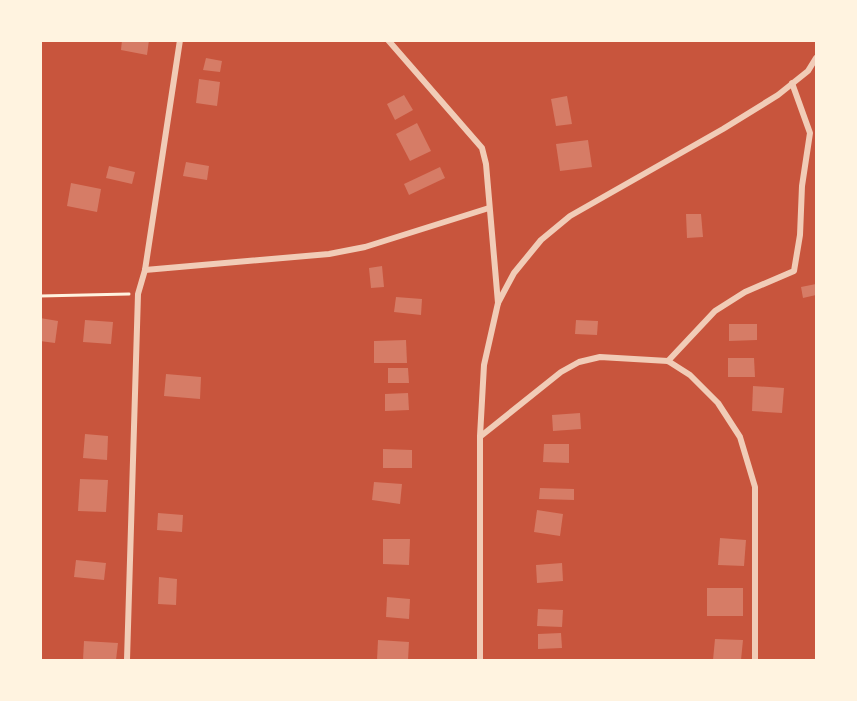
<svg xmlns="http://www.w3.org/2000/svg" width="857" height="701" viewBox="0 0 857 701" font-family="Lato,sans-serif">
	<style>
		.building { fill: #d67c66 }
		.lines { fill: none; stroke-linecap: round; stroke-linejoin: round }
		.path { stroke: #fff3e0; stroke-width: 3 }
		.minor { stroke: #f1ccb7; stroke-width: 6 }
	</style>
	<rect width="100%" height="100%" fill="#c8553d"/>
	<g class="building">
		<path d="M 122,40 L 149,40 L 147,55 L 121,50 Z"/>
		<path d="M 206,58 L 222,61 L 220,72 L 203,70 Z"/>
		<path d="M 199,79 L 220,82 L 217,106 L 196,103 Z"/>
		<path d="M 404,95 L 413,110 L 395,120 L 387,104 Z"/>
		<path d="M 567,96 L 572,124 L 556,126 L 551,99 Z"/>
		<path d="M 417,123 L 431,151 L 410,161 L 396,134 Z"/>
		<path d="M 588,140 L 592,167 L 560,171 L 556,144 Z"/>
		<path d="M 186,162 L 209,166 L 207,180 L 183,176 Z"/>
		<path d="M 109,166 L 135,172 L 132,184 L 106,178 Z"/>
		<path d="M 440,167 L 445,178 L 409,195 L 404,184 Z"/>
		<path d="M 71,183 L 101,189 L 97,212 L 67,206 Z"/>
		<path d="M 686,214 L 701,214 L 703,237 L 687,238 Z"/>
		<path d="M 382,266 L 384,287 L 371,288 L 369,268 Z"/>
		<path d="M 816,284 L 816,295 L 803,298 L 801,287 Z"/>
		<path d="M 396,297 L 422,299 L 421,315 L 394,312 Z"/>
		<path d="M 40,318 L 58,321 L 55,343 L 40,341 Z"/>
		<path d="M 85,320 L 113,322 L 111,344 L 83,342 Z"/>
		<path d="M 576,320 L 598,321 L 597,335 L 575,334 Z"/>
		<path d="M 729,324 L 757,324 L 757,340 L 729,341 Z"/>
		<path d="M 406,340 L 407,363 L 374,363 L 374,341 Z"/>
		<path d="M 728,358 L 754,358 L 755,377 L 728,377 Z"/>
		<path d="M 388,368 L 408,368 L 409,383 L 388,383 Z"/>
		<path d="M 166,374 L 201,377 L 200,399 L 164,396 Z"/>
		<path d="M 753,386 L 784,388 L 782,413 L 752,411 Z"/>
		<path d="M 408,393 L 409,410 L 385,411 L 385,394 Z"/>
		<path d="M 580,413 L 581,429 L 553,431 L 552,415 Z"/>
		<path d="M 85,434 L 108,436 L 107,460 L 83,458 Z"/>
		<path d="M 544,444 L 569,444 L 569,463 L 543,462 Z"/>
		<path d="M 383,449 L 412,450 L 412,468 L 383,468 Z"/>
		<path d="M 80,479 L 108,480 L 106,512 L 78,511 Z"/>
		<path d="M 374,482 L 402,484 L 400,504 L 372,500 Z"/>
		<path d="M 540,488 L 574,489 L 574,500 L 539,499 Z"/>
		<path d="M 537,510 L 563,514 L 560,536 L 534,532 Z"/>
		<path d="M 158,513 L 183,515 L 182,532 L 157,530 Z"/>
		<path d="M 720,538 L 746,540 L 744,566 L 718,565 Z"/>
		<path d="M 383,539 L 410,539 L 409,565 L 383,564 Z"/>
		<path d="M 76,560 L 106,563 L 104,580 L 74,577 Z"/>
		<path d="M 562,563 L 563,581 L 537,583 L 536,565 Z"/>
		<path d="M 159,577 L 177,579 L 176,605 L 158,604 Z"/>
		<rect x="707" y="588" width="36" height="28"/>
		<path d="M 387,597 L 410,599 L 409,619 L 386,617 Z"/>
		<path d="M 538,609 L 563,610 L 562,627 L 537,626 Z"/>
		<path d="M 561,633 L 562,648 L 538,649 L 538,634 Z"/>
		<path d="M 715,639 L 743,640 L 741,660 L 713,660 Z"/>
		<path d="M 378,640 L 409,642 L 408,660 L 377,660 Z"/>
		<path d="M 84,641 L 118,643 L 116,660 L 83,660 Z"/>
	</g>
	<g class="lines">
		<path class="path" d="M 40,296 L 129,294"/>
		<g class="minor">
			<path d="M 388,40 L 482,148 L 486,164 L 498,303"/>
			<path d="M 145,270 L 329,254 L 365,247 L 489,208"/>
			<path d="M 668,361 L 715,311 L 745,292 L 794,271 L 800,235 L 802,186 L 810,133 L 792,83"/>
			<path d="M 481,436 L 561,372 L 579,362 L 600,357 L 668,361 L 690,375 L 718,403 L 740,437 L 755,487 L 755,660"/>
			<path d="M 127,660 L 138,294 L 145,270 L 180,40"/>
			<path d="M 480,660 L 480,436 L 484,365 L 498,303 L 514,273 L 541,240 L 570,216 L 723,129 L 778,95 L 808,71 L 816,58"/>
		</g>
	</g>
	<rect width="857" height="701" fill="none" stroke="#fff3e0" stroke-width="84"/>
</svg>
